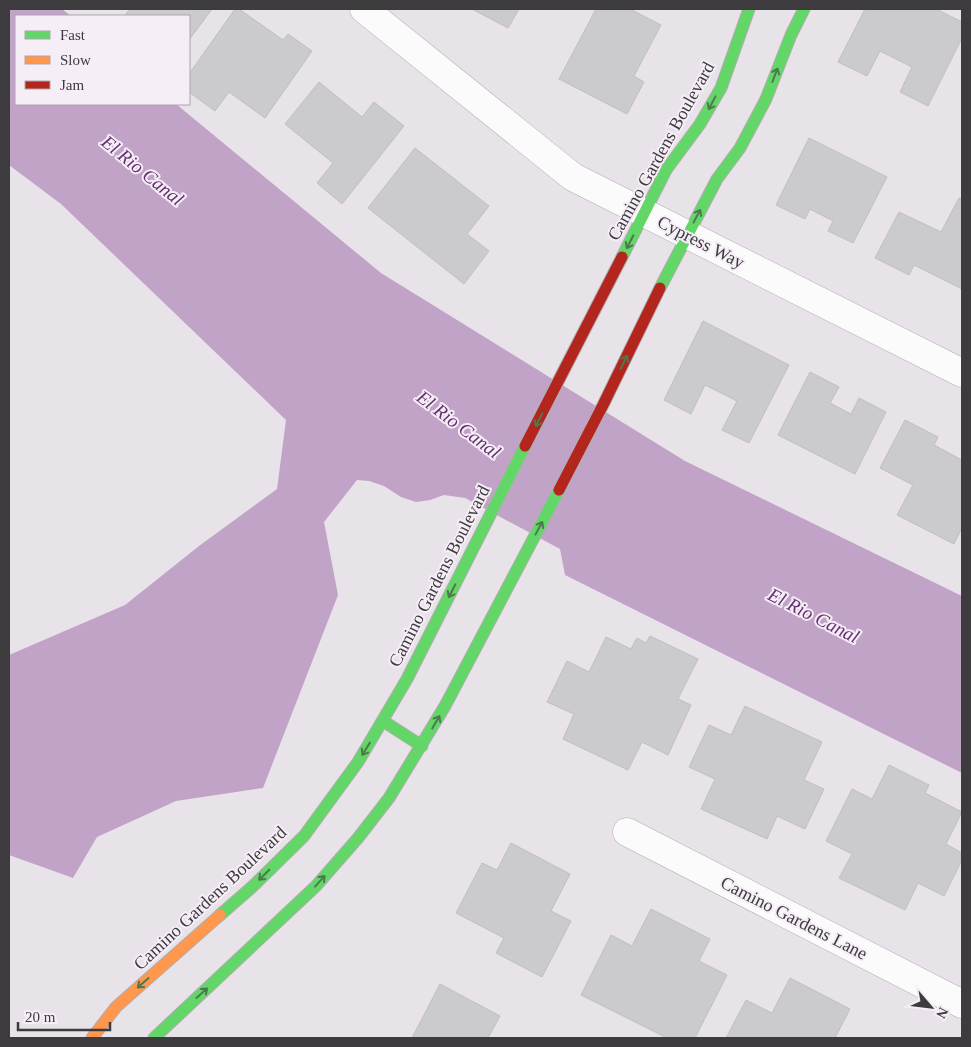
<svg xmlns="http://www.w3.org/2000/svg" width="971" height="1047" viewBox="0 0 971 1047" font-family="Georgia,serif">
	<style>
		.water { fill: #c2a3c8 }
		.building { fill: #cbcbcd; stroke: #bfbfc1 }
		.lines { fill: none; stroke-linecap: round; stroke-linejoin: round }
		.street-casing { stroke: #b1aeb1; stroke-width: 29 }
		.fast-casing { stroke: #b1aeb1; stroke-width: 13 }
		.slow-casing { stroke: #b1aeb1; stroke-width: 13 }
		.jam-casing { stroke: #b1aeb1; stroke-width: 13 }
		.street { stroke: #fbfbfc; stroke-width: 28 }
		.fast { stroke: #63d668; stroke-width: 11 }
		.slow { stroke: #ff974d; stroke-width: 11 }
		.jam { stroke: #b3261e; stroke-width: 11 }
		.oneway { stroke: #4d794f }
		.labels { text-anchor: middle; stroke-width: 4; stroke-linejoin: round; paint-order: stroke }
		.street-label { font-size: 18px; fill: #3e3b3f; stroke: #f6eef7 }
		.water-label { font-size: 19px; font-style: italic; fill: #64306f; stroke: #f6eef7 }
	</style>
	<rect width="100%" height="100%" fill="#e7e3e8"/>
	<path class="water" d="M 9,9 L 62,9 L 71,16 L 16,16 L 16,104 L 176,104 L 381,273 L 685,461 L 962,596 L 962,773 L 565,575 L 560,549 L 465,498 L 444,495 L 430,500 L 416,502 L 401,497 L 384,486 L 369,481 L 357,480 L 324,522 L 338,595 L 263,788 L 176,801 L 97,837 L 73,878 L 9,855 L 9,655 L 125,605 L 199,546 L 277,489 L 286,420 L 61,204 L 9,165 Z"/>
	<g class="building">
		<path d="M 130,9 L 212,9 L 189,40 L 189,16 L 124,16 Z"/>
		<path d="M 235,9 L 239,9 L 283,40 L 288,34 L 312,51 L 265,118 L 229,92 L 215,111 L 189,92 L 189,74 Z"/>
		<path d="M 472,9 L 519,9 L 508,28 Z"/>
		<path d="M 596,9 L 630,9 L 661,25 L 634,76 L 644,82 L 627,114 L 559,79 Z"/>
		<path d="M 865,9 L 936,9 L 962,22 L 962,38 L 928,106 L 900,92 L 912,67 L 880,51 L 867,76 L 838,62 Z"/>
		<path d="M 319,82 L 362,117 L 374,102 L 404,126 L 342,204 L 317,183 L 333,163 L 285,124 Z"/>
		<path d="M 809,138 L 887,177 L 853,243 L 828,231 L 833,221 L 810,209 L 805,219 L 776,205 Z"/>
		<path d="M 415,148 L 489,206 L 467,234 L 489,251 L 464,284 L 368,208 Z"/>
		<path d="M 959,198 L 962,199 L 962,289 L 914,265 L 909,275 L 875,258 L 899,212 L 941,232 Z"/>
		<path d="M 703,321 L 789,365 L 749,443 L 722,430 L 737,401 L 705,385 L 691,414 L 664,400 Z"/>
		<path d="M 810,372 L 839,387 L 830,403 L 851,414 L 859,398 L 886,412 L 855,474 L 778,435 Z"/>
		<path d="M 905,420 L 938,437 L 934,445 L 962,460 L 962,528 L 954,544 L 897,515 L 913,485 L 880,468 Z"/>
		<path d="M 650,636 L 698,659 L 678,699 L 691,705 L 668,755 L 642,742 L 628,770 L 563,739 L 574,714 L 547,702 L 567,661 L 589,672 L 606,637 L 631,649 L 637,638 L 646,643 Z"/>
		<path d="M 745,706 L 822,742 L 804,780 L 824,789 L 805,829 L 777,816 L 767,839 L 701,809 L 715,779 L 689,767 L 709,725 L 731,735 Z"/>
		<path d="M 889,765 L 929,785 L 925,793 L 962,812 L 946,844 L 962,853 L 962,860 L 944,896 L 918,883 L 905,910 L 839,878 L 852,854 L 826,841 L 852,789 L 872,799 Z"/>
		<path d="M 511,843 L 570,874 L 551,911 L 571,921 L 542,977 L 496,953 L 504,938 L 456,913 L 482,863 L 497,870 Z"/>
		<path d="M 651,909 L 710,939 L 699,961 L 727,975 L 695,1038 L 667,1038 L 581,995 L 611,935 L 632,946 Z"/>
		<path d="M 790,978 L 850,1009 L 835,1038 L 726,1038 L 746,1000 L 772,1013 Z"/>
		<path d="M 440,984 L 500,1016 L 488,1038 L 412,1038 Z"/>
	</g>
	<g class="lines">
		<g class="street-casing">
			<g id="street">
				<path d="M 364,9 L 573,177 L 962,373"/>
				<path d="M 627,832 L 962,1004"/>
			</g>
		</g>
		<g class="fast-casing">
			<g id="fast">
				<path d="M 622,257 L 666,170 L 700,124 L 721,88 L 749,9"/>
				<path d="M 660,288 L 717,179 L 740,148 L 766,99 L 791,35 L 804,9"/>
				<path d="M 383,721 L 422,746"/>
				<path d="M 220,915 L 252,887 L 304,836 L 358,762 L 407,679 L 525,446"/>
				<path d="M 154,1038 L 316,886 L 358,838 L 389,798 L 445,706 L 559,490"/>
			</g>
		</g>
		<g class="slow-casing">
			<path id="slow" d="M 92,1038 L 116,1007 L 220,915"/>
		</g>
		<g class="jam-casing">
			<g id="jam">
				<path d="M 525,446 L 622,257"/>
				<path d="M 559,490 L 603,405 L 660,288"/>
			</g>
		</g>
		<use href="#street" class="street"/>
		<use href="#fast" class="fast"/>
		<use href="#slow" class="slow"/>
		<use href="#jam" class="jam"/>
	</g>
	<defs><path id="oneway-shaft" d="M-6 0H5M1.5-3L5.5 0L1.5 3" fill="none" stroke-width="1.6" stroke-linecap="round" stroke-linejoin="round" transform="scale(1.25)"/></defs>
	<g class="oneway">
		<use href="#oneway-shaft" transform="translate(775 75) rotate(-69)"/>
		<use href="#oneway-shaft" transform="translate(712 103) rotate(118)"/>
		<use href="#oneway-shaft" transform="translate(697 216) rotate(-62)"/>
		<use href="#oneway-shaft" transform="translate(630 242) rotate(117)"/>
		<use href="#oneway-shaft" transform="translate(624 362) rotate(-64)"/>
		<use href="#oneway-shaft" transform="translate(539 420) rotate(117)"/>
		<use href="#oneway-shaft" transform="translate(539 528) rotate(-62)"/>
		<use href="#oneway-shaft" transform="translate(452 591) rotate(117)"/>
		<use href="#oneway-shaft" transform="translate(436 722) rotate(-60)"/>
		<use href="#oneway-shaft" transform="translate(366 749) rotate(122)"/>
		<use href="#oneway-shaft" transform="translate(264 875) rotate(135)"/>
		<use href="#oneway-shaft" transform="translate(320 881) rotate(-48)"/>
		<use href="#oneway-shaft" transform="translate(143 983) rotate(139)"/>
		<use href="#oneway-shaft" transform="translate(202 993) rotate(-42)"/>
	</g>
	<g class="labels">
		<g class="street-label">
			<text transform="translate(661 151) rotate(-61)" y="6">Camino Gardens Boulevard</text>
			<text transform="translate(701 242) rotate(27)" y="6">Cypress Way</text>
			<text transform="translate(439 576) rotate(-63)" y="6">Camino Gardens Boulevard</text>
			<text transform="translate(210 898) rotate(-43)" y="6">Camino Gardens Boulevard</text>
			<text transform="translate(794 918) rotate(27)" y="6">Camino Gardens Lane</text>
		</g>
		<g class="water-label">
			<text transform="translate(143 170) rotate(39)" y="7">El Rio Canal</text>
			<text transform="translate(459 424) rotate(37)" y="7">El Rio Canal</text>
			<text transform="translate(814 615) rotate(27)" y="7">El Rio Canal</text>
		</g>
	</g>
	<rect width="971" height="1047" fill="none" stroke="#3e3b3f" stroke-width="20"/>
	<rect x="15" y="15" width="175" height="90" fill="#f6eef7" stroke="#aca6ad"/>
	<rect x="25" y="31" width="25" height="8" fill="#63d668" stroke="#aca6ad"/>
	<text x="60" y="40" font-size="15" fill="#3e3b3f">Fast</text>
	<rect x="25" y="56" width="25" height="8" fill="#ff974d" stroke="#aca6ad"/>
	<text x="60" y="65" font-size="15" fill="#3e3b3f">Slow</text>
	<rect x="25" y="81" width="25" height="8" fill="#b3261e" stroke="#aca6ad"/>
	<text x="60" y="90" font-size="15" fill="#3e3b3f">Jam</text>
	<g transform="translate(931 1007) rotate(118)" stroke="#f6eef7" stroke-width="4" paint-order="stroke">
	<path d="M0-4L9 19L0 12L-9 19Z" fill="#3e3b3f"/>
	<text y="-8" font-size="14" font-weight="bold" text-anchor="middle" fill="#3e3b3f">N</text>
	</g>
	<path d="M18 1022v8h92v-8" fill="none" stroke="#3e3b3f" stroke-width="2.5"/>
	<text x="25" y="1022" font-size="15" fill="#3e3b3f" stroke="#f6eef7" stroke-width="4" paint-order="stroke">20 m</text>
</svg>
